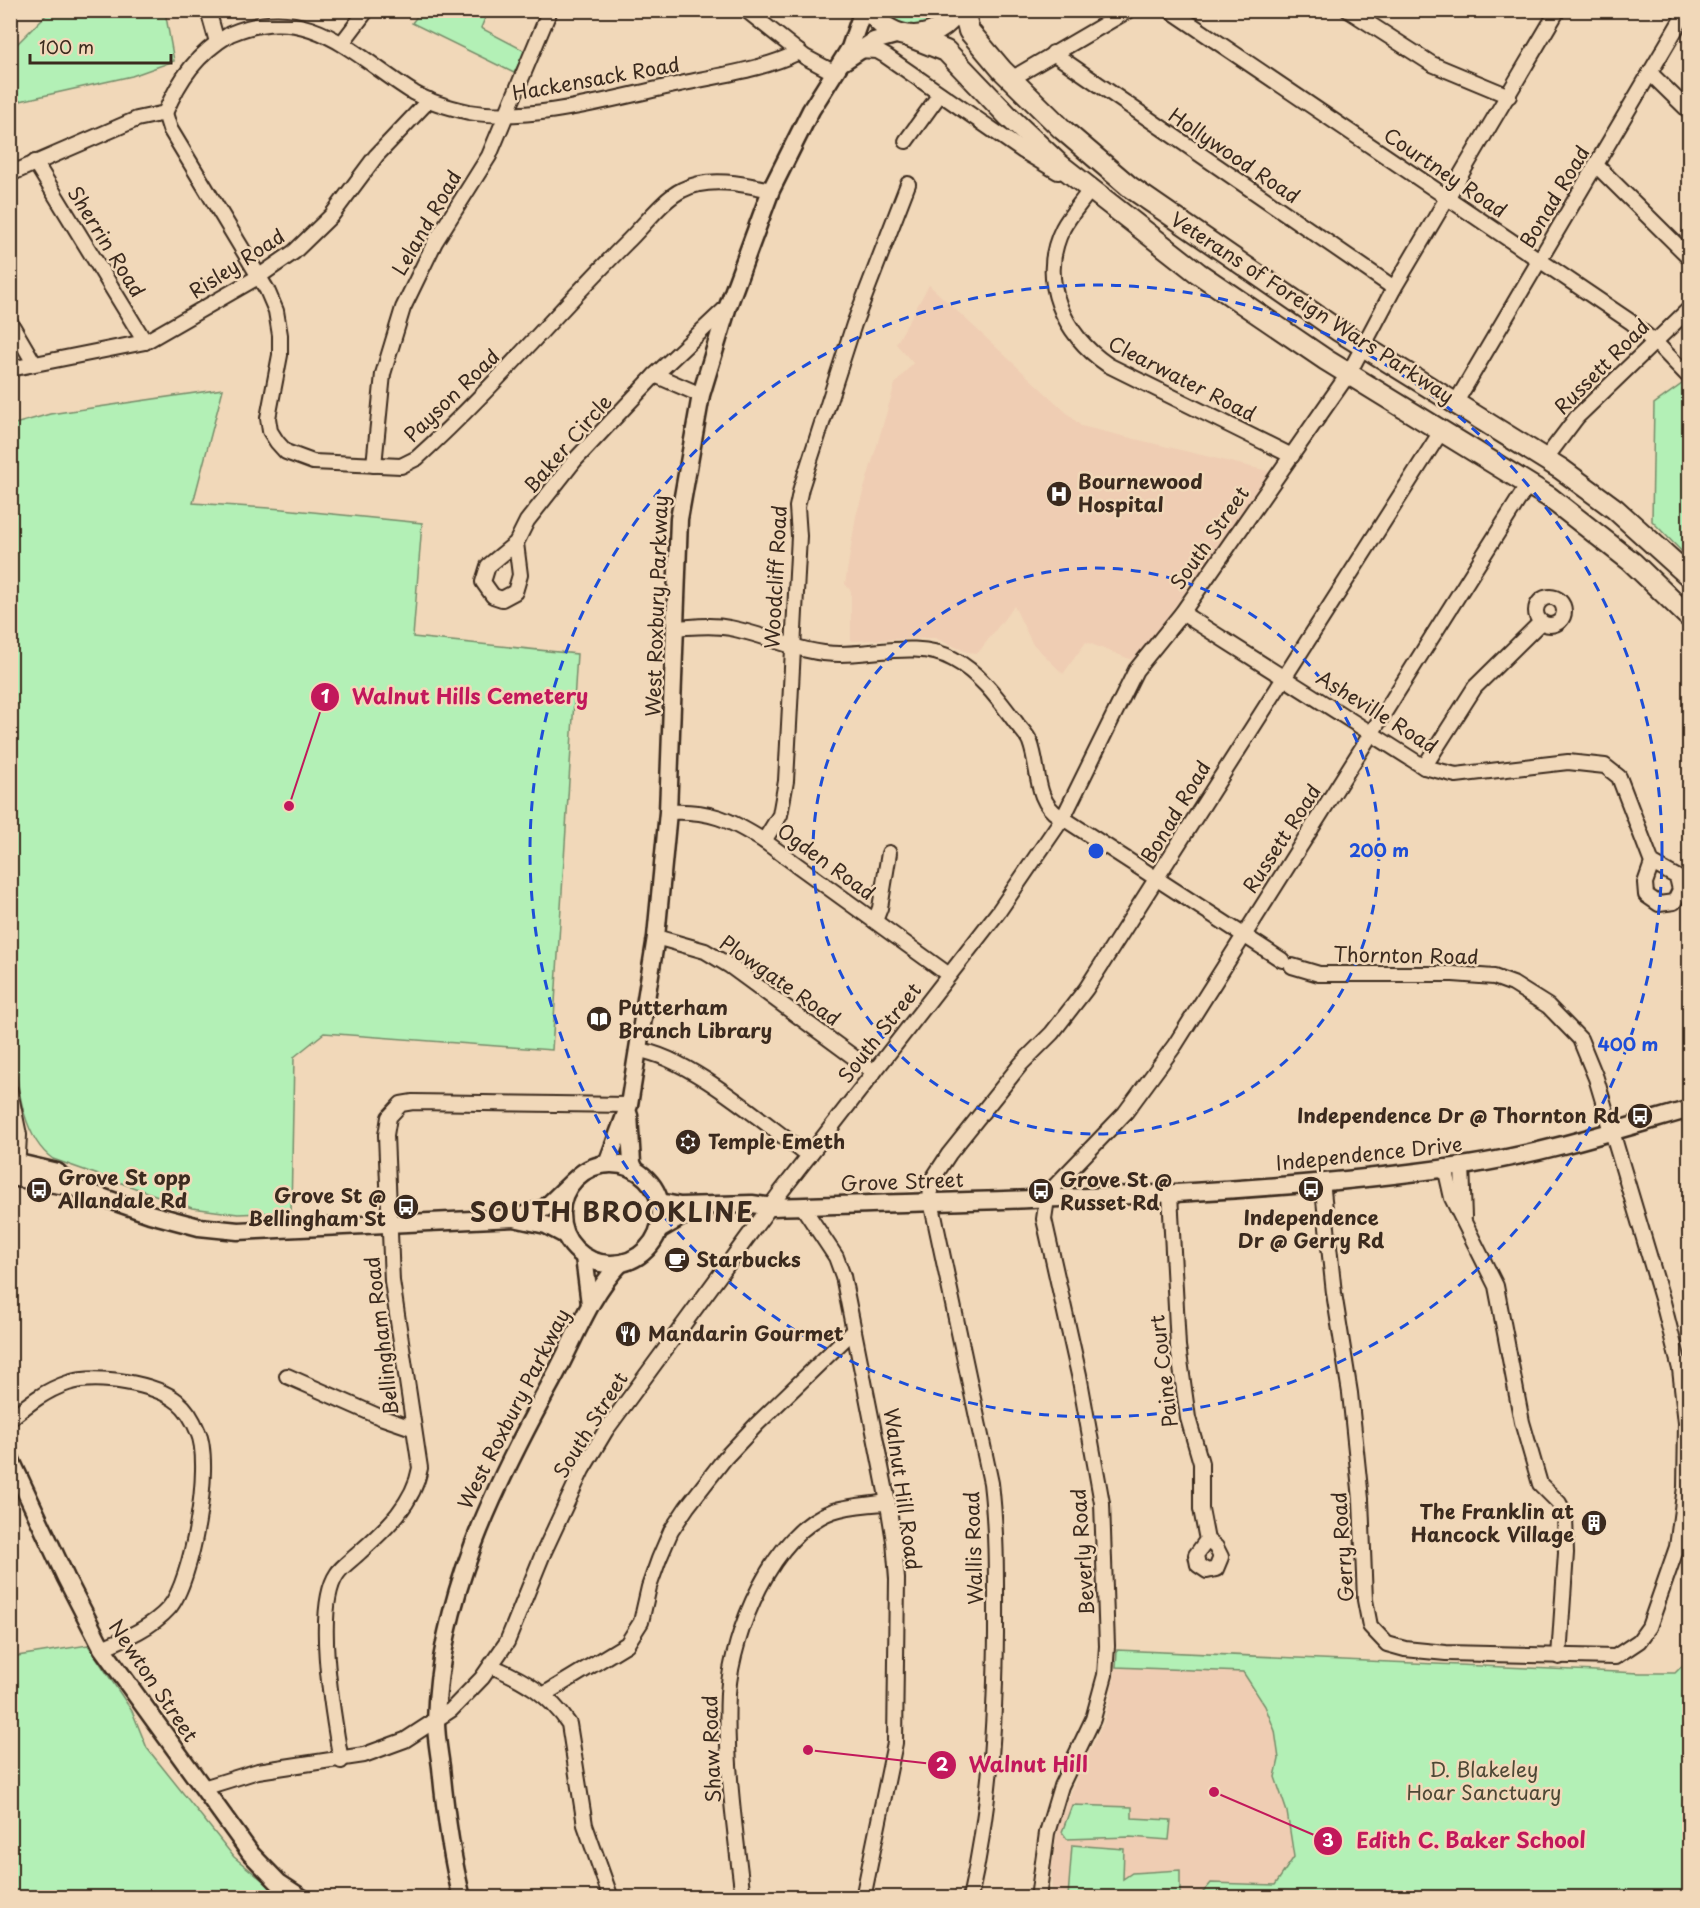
<svg xmlns="http://www.w3.org/2000/svg" width="1700" height="1908" viewBox="0 0 1700 1908" font-family="'Playpen Sans',sans-serif">
	<style>
		.built { fill: #efcdb3 }
		.green { fill: #b3f0b6; stroke: #778d6a; stroke-width: 1.5 }
		.lines { fill: none; stroke-linecap: round; stroke-linejoin: round }
		.minor-casing { stroke: #3b2a1e; stroke-width: 18 }
		.major-casing { stroke: #3b2a1e; stroke-width: 21 }
		.highway-casing { stroke: #3b2a1e; stroke-width: 24 }
		.minor { stroke: #f1d8b9; stroke-width: 14 }
		.major { stroke: #f1d8b9; stroke-width: 16 }
		.highway { stroke: #f1d8b9; stroke-width: 20 }
		.ring { fill: none; stroke: #1d4ed8; stroke-width: 3; stroke-dasharray: 10 8 }
		.labels { text-anchor: middle; stroke-width: 5; stroke-linejoin: round; paint-order: stroke }
		.street-label { font-size: 20px; fill: #3b2a1e; stroke: #f1d8b9 }
		.poi-label { font-size: 20px; font-weight: bold; fill: #3b2a1e; stroke: #f1d8b9; text-anchor: start }
		.park-label { font-size: 20px; fill: #4d4835; stroke: #f1d8b9 }
		.district-label { font-size: 26px; font-weight: bold; letter-spacing: 1.5px; fill: #3b2a1e; stroke: #f1d8b9 }
		.centre { fill: #1d4ed8; stroke: #f1d8b9; stroke-width: 3 }
		.ring-label { font-size: 18px; text-anchor: middle; font-weight: bold; fill: #1d4ed8; stroke: #f1d8b9; stroke-width: 5; stroke-linejoin: round; paint-order: stroke }
		.leader { fill: none; stroke: #c2185b; stroke-width: 2 }
		.callout-dot { fill: #c2185b; stroke: #f1d8b9; stroke-width: 2 }
		.mark-label { font-size: 18px; text-anchor: middle; font-weight: bold; fill: #fff }
		.callout-label { font-size: 21px; text-anchor: middle; font-weight: bold; fill: #c2185b; stroke: #f1d8b9; stroke-width: 5; stroke-linejoin: round; paint-order: stroke }
	</style>
	<rect width="100%" height="100%" fill="#f1d8b9"/>
	<filter id="ink" filterUnits="userSpaceOnUse"><feTurbulence type="fractalNoise" baseFrequency=".0167" numOctaves="2"/><feDisplacementMap in="SourceGraphic" scale="12" xChannelSelector="R" yChannelSelector="G"/><feConvolveMatrix kernelMatrix="1 2 1 2 8 2 1 2 1" color-interpolation-filters="sRGB"/></filter>
	<g filter="url(#ink)">
		<g class="built">
			<path d="M 929,285 L 1081,426 L 1272,472 L 1135,661 L 1086,642 L 1063,674 L 1032,643 L 1014,606 L 978,653 L 967,652 L 935,638 L 851,641 L 851,591 L 845,584 L 856,516 L 895,384 L 913,363 L 896,344 Z"/>
			<path d="M 1116,1667 L 1356,1674 L 1337,1897 L 1052,1898 L 1052,1866 L 1058,1827 L 1076,1780 L 1103,1724 L 1111,1697 Z"/>
		</g>
		<g class="green">
			<path d="M 50,11 L 165,11 L 174,61 L 132,76 L 11,103 L 11,50 Z"/>
			<path d="M 421,11 L 488,11 L 481,28 L 525,51 L 514,73 L 412,23 Z"/>
			<path d="M 884,11 L 944,11 C 927,29 902,30 884,11 Z"/>
			<path d="M 1689,379 L 1689,559 L 1652,521 L 1654,404 Z"/>
			<path d="M 223,389 L 193,503 L 283,509 L 422,523 L 413,637 L 577,654 L 552,1050 L 324,1033 L 294,1057 L 291,1212 L 238,1214 L 192,1208 L 53,1159 C 18,1135 17,1071 11,1032 L 11,425 L 50,414 Z"/>
			<path d="M 88,1645 L 132,1711 L 147,1748 L 234,1857 L 283,1897 L 11,1897 L 11,1657 Z"/>
			<path d="M 1117,1650 L 1640,1673 L 1675,1673 L 1689,1659 L 1689,1897 L 1199,1897 L 1211,1883 L 1275,1885 L 1294,1857 L 1287,1812 L 1275,1777 L 1279,1759 L 1275,1731 L 1265,1706 L 1243,1672 L 1116,1667 Z"/>
			<path d="M 1072,1805 L 1132,1807 L 1132,1818 L 1171,1820 L 1169,1840 L 1130,1837 L 1067,1839 L 1062,1832 Z"/>
			<path d="M 1072,1845 L 1124,1849 L 1123,1879 L 1132,1873 L 1180,1870 L 1180,1897 L 1068,1897 Z"/>
		</g>
		<g class="lines">
			<g class="minor-casing">
				<g id="minor">
					<path d="M 208,10 L 217,42"/>
					<path d="M 746,10 L 805,57 L 833,72"/>
					<path d="M 1170,10 L 1631,322 L 1659,346 L 1690,378"/>
					<path d="M 1348,10 L 1432,64 L 1509,96"/>
					<path d="M 345,39 L 367,10"/>
					<path d="M 857,50 L 877,51 L 886,56 L 1023,151 L 1058,172"/>
					<path d="M 1053,53 L 1394,288"/>
					<path d="M 1650,73 L 1690,112"/>
					<path d="M 1011,79 L 1129,10"/>
					<path d="M 165,113 L 170,129 L 267,290 L 276,311 L 280,335 L 280,355 L 268,418 L 270,431 L 277,442 L 286,452 L 313,462 L 401,466 L 417,458 C 491,391 555,314 626,243 C 642,228 663,199 682,190 C 708,176 744,184 771,190"/>
					<path d="M 906,141 L 940,94"/>
					<path d="M 35,162 L 145,342"/>
					<path d="M 1596,165 L 1690,258"/>
					<path d="M 10,174 L 137,119 L 165,113 C 180,78 197,54 230,34 C 309,0 354,56 414,93 C 430,102 451,108 469,112 C 533,123 617,97 680,84 C 720,75 762,70 799,52"/>
					<path d="M 1082,186 L 1090,190 C 1081,203 1070,215 1063,228 C 1037,280 1064,335 1108,365 L 1292,456"/>
					<path d="M 10,322 L 34,363"/>
					<path d="M 10,369 L 145,342 L 258,277 L 294,252 L 332,215 L 376,156 L 429,100"/>
					<path d="M 655,375 L 728,306"/>
					<path d="M 1456,402 L 1687,10"/>
					<path d="M 1546,458 L 1577,417 L 1690,308"/>
					<path d="M 374,465 L 383,374 L 403,308 L 435,242 L 489,156 L 550,10"/>
					<path d="M 516,543 L 520,575 L 515,592 L 502,599 L 493,596 L 483,582 L 488,566 L 516,543 L 527,521 L 575,460 L 655,375 L 701,395"/>
					<circle cx="1550" cy="611" r="14"/>
					<path d="M 1182,613 L 1424,767 L 1456,775 L 1568,762 L 1605,766 L 1619,777 L 1652,863 L 1645,883 L 1646,895 L 1659,904 L 1674,902 L 1680,890 L 1677,877 L 1652,863"/>
					<path d="M 675,628 C 693,627 711,624 730,628 C 768,635 801,654 840,654 C 876,654 920,641 953,659 C 980,673 999,700 1017,724 C 1021,729 1028,736 1030,742 C 1040,768 1034,800 1059,816"/>
					<path d="M 1424,767 L 1475,687 L 1541,622"/>
					<path d="M 668,812 C 710,810 729,819 764,841 L 949,975"/>
					<path d="M 1065,814 L 1136,670 L 1182,613 L 1349,373 L 1394,288 L 1558,10"/>
					<path d="M 1066,820 L 1282,960"/>
					<path d="M 764,841 L 780,815 L 786,781 L 799,536 L 797,507 L 801,488 L 854,324 L 908,184"/>
					<path d="M 875,921 L 880,908 L 889,853"/>
					<path d="M 656,937 L 705,951 L 730,966 L 874,1072"/>
					<path d="M 1292,966 L 1319,974 L 1453,974 L 1494,977 L 1513,984 L 1548,1006 L 1580,1039 L 1596,1078 L 1663,1302 L 1680,1369 L 1686,1423 L 1685,1487 L 1677,1547 L 1649,1627 L 1639,1641 L 1615,1657 L 1446,1653 L 1405,1649 L 1387,1644 L 1370,1626 L 1365,1600 L 1361,1499 L 1350,1393 L 1334,1293 L 1322,1181"/>
					<path d="M 638,1050 C 688,1056 766,1125 809,1156"/>
					<path d="M 10,1091 L 19,1135 L 17,1172"/>
					<path d="M 1462,1165 L 1464,1217"/>
					<path d="M 1445,1167 L 1452,1198 L 1496,1286 L 1522,1422 L 1540,1484 L 1559,1503 L 1565,1514 L 1566,1553 L 1559,1657"/>
					<path d="M 1170,1194 L 1178,1346 L 1188,1418 L 1201,1463 L 1201,1509 L 1207,1540 L 1216,1547 L 1221,1557 L 1216,1569 L 1207,1571 L 1198,1565 L 1196,1555 L 1207,1540"/>
					<path d="M 802,1206 L 836,1257 L 843,1276 L 886,1492 L 894,1541 L 897,1579 L 895,1743 L 863,1898"/>
					<path d="M 287,1376 L 380,1417 L 412,1428"/>
					<path d="M 10,1419 C 28,1404 46,1390 68,1383 C 97,1374 155,1383 178,1402 C 187,1409 194,1422 198,1432 C 213,1464 192,1582 169,1608 C 151,1628 126,1638 102,1648"/>
					<path d="M 491,1666 C 523,1679 550,1695 569,1724 L 585,1825 L 611,1898"/>
					<path d="M 543,1695 L 627,1644 L 641,1622 L 649,1587 L 659,1559 L 671,1531 L 687,1507 L 725,1458 L 757,1424 L 853,1331"/>
					<path d="M 341,1761 C 334,1719 313,1609 337,1574 C 342,1566 353,1559 360,1552 C 386,1529 414,1503 420,1468 L 392,1281 L 386,1135 L 389,1117 L 401,1104 L 413,1102 L 629,1105"/>
					<path d="M 203,1788 L 258,1771 L 364,1755 L 405,1740 L 451,1710 L 482,1678 L 507,1642 L 542,1556 L 582,1470 L 606,1430 L 780,1193 L 999,911 L 1060,822"/>
					<path d="M 743,1898 C 735,1830 725,1761 728,1693 C 732,1633 773,1532 833,1511 C 850,1505 870,1505 888,1502"/>
					<path d="M 970,1898 C 990,1811 995,1723 996,1634 C 996,1583 997,1534 991,1483 L 931,1201 L 930,1183 L 949,1154 L 1021,1064 L 1052,1033 L 1086,989 L 1442,430"/>
					<path d="M 1038,1898 L 1047,1833 L 1061,1786 L 1093,1719 L 1105,1675 L 1107,1646 L 1102,1503 L 1079,1375 L 1044,1219 L 1047,1199 L 1053,1188 L 1125,1113 L 1175,1045 L 1529,483"/>
				</g>
			</g>
			<g class="major-casing">
				<g id="major">
					<path d="M 844,61 L 874,41 L 899,34"/>
					<path d="M 629,1115 L 632,1163 L 635,1170"/>
					<path d="M 10,1161 L 57,1172 L 73,1187"/>
					<circle cx="611" cy="1214" r="50"/>
					<path d="M 607,1164 L 629,1105 L 656,937 L 668,812 L 679,519 L 701,395 L 728,306 L 771,190 L 811,110 L 850,48 L 863,10"/>
					<path d="M 10,1177 L 73,1187 L 150,1214 L 199,1227 L 238,1231 L 515,1218 L 545,1208 L 573,1181"/>
					<path d="M 660,1202 L 680,1206 L 752,1204 L 773,1207 C 1005,1199 1238,1199 1469,1165 C 1544,1153 1617,1130 1690,1109"/>
					<path d="M 518,1219 L 546,1225 L 565,1235"/>
					<path d="M 659,1230 L 683,1216 L 703,1214"/>
					<path d="M 584,1257 L 590,1304"/>
					<path d="M 10,1458 L 66,1578 L 102,1648 L 251,1854 L 279,1883 L 302,1898"/>
					<path d="M 462,1898 C 451,1855 445,1810 441,1767 C 439,1752 436,1737 436,1722 C 439,1598 494,1487 552,1381 C 574,1341 589,1296 620,1264"/>
				</g>
			</g>
			<g class="highway-casing">
				<g id="highway">
					<path d="M 870,10 C 890,44 937,45 957,10"/>
					<path d="M 964,10 L 969,31 L 1002,70 L 1062,129 L 1130,187 L 1339,331 L 1561,469 L 1615,509 L 1690,577"/>
					<path d="M 908,36 L 946,51 L 1009,117 L 1060,165 L 1198,273 L 1326,360 L 1549,497 L 1632,562 L 1690,618"/>
				</g>
			</g>
			<use href="#minor" class="minor"/>
			<use href="#major" class="major"/>
			<use href="#highway" class="highway"/>
		</g>
	</g>
	<g class="ring">
		<circle cx="1096" cy="851" r="283"/>
		<circle cx="1096" cy="851" r="566"/>
	</g>
	<defs>
		<g id="hospital-disc" transform="scale(1.35)"><circle r="9.5" fill="#3b2a1e" stroke="#f1d8b9"/><path d="M-5-5h3v3.5h4V-5h3V5h-3V1.5h-4V5h-3Z" fill="#fff"/></g>
		<g id="library-disc" transform="scale(1.35)"><circle r="9.5" fill="#3b2a1e" stroke="#f1d8b9"/><path d="M-6-4Q-3-5.5-.7-3.5V5Q-3 3-6 4ZM6-4Q3-5.5 .7-3.5V5Q3 3 6 4Z" fill="#fff"/></g>
		<g id="bus-disc" transform="scale(1.35)"><circle r="9.5" fill="#3b2a1e" stroke="#f1d8b9"/><path d="M-5-6H5V4H4V6H2V4H-2V6H-4V4H-5ZM-3.5-4V0h7V-4ZM-3.5 1.2v1.5H-2V1.2ZM2 1.2v1.5H3.5V1.2Z" fill="#fff"/></g>
		<g id="synagogue-disc" transform="scale(1.35)"><circle r="9.5" fill="#3b2a1e" stroke="#f1d8b9"/><path d="M0-6.5L5.6 3.2H-5.6ZM0 6.5L5.6-3.2H-5.6Z" fill="#fff"/></g>
		<g id="cafe-disc" transform="scale(1.35)"><circle r="9.5" fill="#3b2a1e" stroke="#f1d8b9"/><path d="M-5.5-4.5H6V0H3Q3 3.5 0 3.5H-2.5Q-5.5 3.5-5.5 0ZM3-3.2v2h1.7v-2ZM-6 4.5H4V6H-6Z" fill="#fff"/></g>
		<g id="restaurant-disc" transform="scale(1.35)"><circle r="9.5" fill="#3b2a1e" stroke="#f1d8b9"/><path d="M-5-6h1v4h1v-4h1v4h1v-4h1v5L-1.5 .5V6h-2V.5L-5-1ZM5-6V6H3V1.5H1.5Q1.5-4 5-6Z" fill="#fff"/></g>
		<g id="building-disc" transform="scale(1.35)"><circle r="9.5" fill="#3b2a1e" stroke="#f1d8b9"/><path d="M-4-6H4V6H1V3H-1V6H-4ZM-2.5-4.3h1.7v1.8h-1.7ZM.8-4.3h1.7v1.8H.8ZM-2.5-1h1.7V.8h-1.7ZM.8-1h1.7V.8H.8Z" fill="#fff"/></g>
	</defs>
	<g fill-rule="evenodd">
		<use href="#hospital-disc" x="1059" y="494"/>
		<use href="#library-disc" x="599" y="1019"/>
		<use href="#bus-disc" x="1640" y="1116"/>
		<use href="#synagogue-disc" x="688" y="1142"/>
		<use href="#bus-disc" x="1311" y="1189"/>
		<use href="#bus-disc" x="39" y="1190"/>
		<use href="#bus-disc" x="1041" y="1191"/>
		<use href="#bus-disc" x="406" y="1207"/>
		<use href="#cafe-disc" x="677" y="1260"/>
		<use href="#restaurant-disc" x="628" y="1334"/>
		<use href="#building-disc" x="1594" y="1523"/>
	</g>
	<g class="labels">
		<g class="street-label">
			<text transform="translate(596 79) rotate(-10)" y="7">Hackensack Road</text>
			<text transform="translate(1234 156) rotate(34)" y="7">Hollywood Road</text>
			<text transform="translate(1445 173) rotate(34)" y="7">Courtney Road</text>
			<text transform="translate(1555 197) rotate(-59)" y="7">Bonad Road</text>
			<text transform="translate(427 223) rotate(-60)" y="7">Leland Road</text>
			<text transform="translate(106 242) rotate(58)" y="7">Sherrin Road</text>
			<text transform="translate(237 264) rotate(-33)" y="7">Risley Road</text>
			<text transform="translate(1312 308) rotate(33)" y="7">Veterans of Foreign Wars Parkway</text>
			<text transform="translate(1602 367) rotate(-45)" y="7">Russett Road</text>
			<text transform="translate(1182 379) rotate(27)" y="7">Clearwater Road</text>
			<text transform="translate(452 396) rotate(-44)" y="7">Payson Road</text>
			<text transform="translate(568 444) rotate(-49)" y="7">Baker Circle</text>
			<text transform="translate(1210 538) rotate(-55)" y="7">South Street</text>
			<text transform="translate(776 577) rotate(-87)" y="7">Woodcliff Road</text>
			<text transform="translate(657 606) rotate(-88)" y="7">West Roxbury Parkway</text>
			<text transform="translate(1377 712) rotate(32)" y="7">Asheville Road</text>
			<text transform="translate(1176 812) rotate(-59)" y="7">Bonad Road</text>
			<text transform="translate(1282 839) rotate(-57)" y="7">Russett Road</text>
			<text transform="translate(826 862) rotate(36)" y="7">Ogden Road</text>
			<text transform="translate(1406 956) rotate(1)" y="7">Thornton Road</text>
			<text transform="translate(780 981) rotate(35)" y="7">Plowgate Road</text>
			<text transform="translate(880 1033) rotate(-52)" y="7">South Street</text>
			<text transform="translate(1369 1154) rotate(-6)" y="7">Independence Drive</text>
			<text transform="translate(902 1182) rotate(-2)" y="7">Grove Street</text>
			<text transform="translate(382 1336) rotate(-97)" y="7">Bellingham Road</text>
			<text transform="translate(1164 1371) rotate(-97)" y="7">Paine Court</text>
			<text transform="translate(514 1409) rotate(-63)" y="7">West Roxbury Parkway</text>
			<text transform="translate(591 1425) rotate(-58)" y="7">South Street</text>
			<text transform="translate(902 1489) rotate(82)" y="7">Walnut Hill Road</text>
			<text transform="translate(1343 1547) rotate(-94)" y="7">Gerry Road</text>
			<text transform="translate(974 1548) rotate(-92)" y="7">Wallis Road</text>
			<text transform="translate(1083 1552) rotate(-94)" y="7">Beverly Road</text>
			<text transform="translate(153 1681) rotate(56)" y="7">Newton Street</text>
			<text transform="translate(712 1749) rotate(-92)" y="7">Shaw Road</text>
		</g>
		<g class="poi-label">
			<text x="1078" y="489">Bournewood<tspan x="1078" dy="23">Hospital</tspan></text>
			<text x="618" y="1015">Putterham<tspan x="618" dy="23">Branch Library</tspan></text>
			<text x="1620" y="1123" text-anchor="end">Independence Dr @ Thornton Rd</text>
			<text x="708" y="1149">Temple Emeth</text>
			<text x="58" y="1185">Grove St opp<tspan x="58" dy="23">Allandale Rd</tspan></text>
			<text x="1060" y="1187">Grove St @<tspan x="1060" dy="23">Russet Rd</tspan></text>
			<text x="386" y="1203" text-anchor="end">Grove St @<tspan x="386" dy="23">Bellingham St</tspan></text>
			<text x="1311" y="1225" text-anchor="middle">Independence<tspan x="1311" dy="23">Dr @ Gerry Rd</tspan></text>
			<text x="696" y="1267">Starbucks</text>
			<text x="648" y="1341">Mandarin Gourmet</text>
			<text x="1574" y="1519" text-anchor="end">The Franklin at<tspan x="1574" dy="23">Hancock Village</tspan></text>
		</g>
		<g class="park-label">
			<text x="1484" y="1777">D. Blakeley<tspan x="1484" dy="23">Hoar Sanctuary</tspan></text>
		</g>
		<g class="district-label">
			<text x="612" y="1222">SOUTH BROOKLINE</text>
		</g>
	</g>
	<circle cx="1096" cy="851" r="9" class="centre"/>
	<g class="ring-label">
		<text x="1379" y="857">200 m</text>
		<text x="1628" y="1051">400 m</text>
	</g>
	<path class="leader" d="M289 806L325 697M808 1750L942 1765M1214 1792L1328 1841"/>
	<g class="callout-dot">
		<circle cx="289" cy="806" r="6"/>
		<circle cx="808" cy="1750" r="6"/>
		<circle cx="1214" cy="1792" r="6"/>
		<circle cx="325" cy="697" r="15"/>
		<circle cx="942" cy="1765" r="15"/>
		<circle cx="1328" cy="1841" r="15"/>
	</g>
	<g class="mark-label">
		<text x="325" y="703">1</text>
		<text x="942" y="1771">2</text>
		<text x="1328" y="1847">3</text>
	</g>
	<g class="callout-label">
		<text x="470" y="704">Walnut Hills Cemetery</text>
		<text x="1028" y="1772">Walnut Hill</text>
		<text x="1471" y="1848">Edith C. Baker School</text>
	</g>
	<rect width="1700" height="1908" fill="none" stroke="#f1d8b9" stroke-width="36"/>
	<rect x="18" y="18" width="1664" height="1872" fill="none" stroke="#3b2a1e" stroke-width="2" filter="url(#ink)"/>
	<path d="M30 54v9h141v-9" fill="none" stroke="#3b2a1e" stroke-width="3"/>
	<text x="39" y="54" font-size="18" fill="#3b2a1e" stroke="#f1d8b9" stroke-width="4.5" paint-order="stroke">100 m</text>
</svg>
